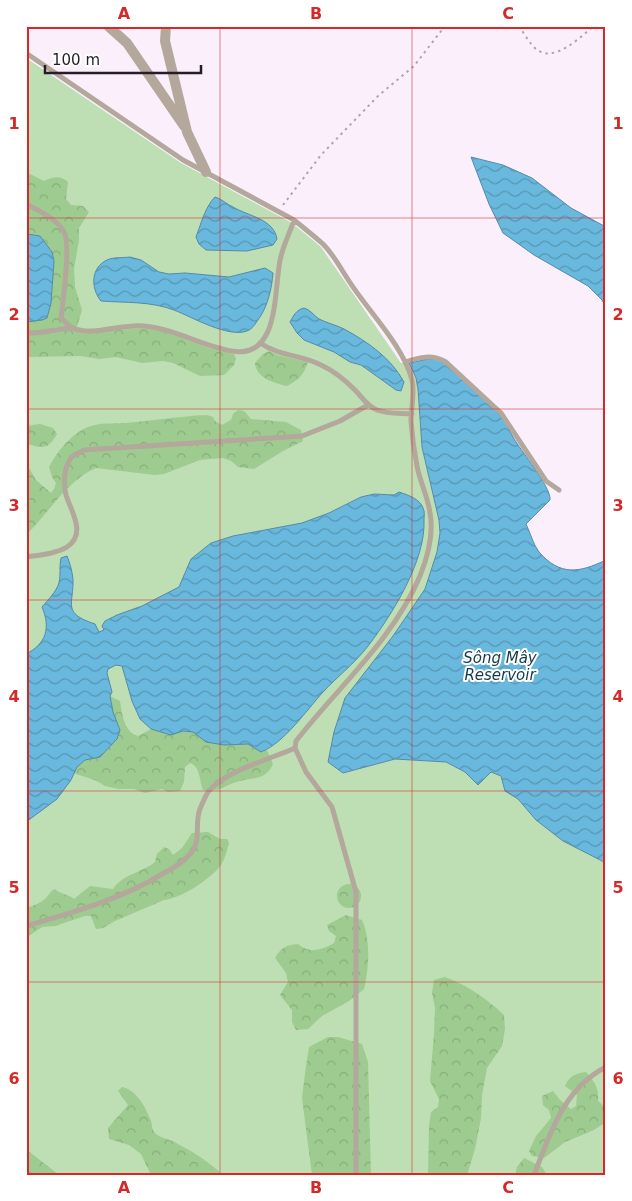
<svg xmlns="http://www.w3.org/2000/svg" width="632" height="1201" font-family="'DejaVu Sans',sans-serif">
<defs>
<pattern id="forest-crowns" width="20" height="18" patternUnits="userSpaceOnUse" patternTransform="scale(1.25)"><rect width="20" height="18" fill="#9ecb8f"/><path d="M2 6a3 3 0 1 1 6 0M12 15a3 3 0 1 1 6 0" fill="none" stroke="#88ae7b"/></pattern>
<pattern id="water-waves" width="16" height="10" patternUnits="userSpaceOnUse" patternTransform="scale(1.25)"><rect width="16" height="10" fill="#69b9de"/><path d="M0 5q4-4 8 0t8 0" fill="none" stroke="#5696b4"/></pattern>
</defs>
<rect width="100%" height="100%" fill="#faeffb"/>
<!-- green -->
<path fill="#bedeb4" d="M26,58L181,163L292,223L321,247L401,363H409L416,378L418,389L422,447L439,520L440,533L437,552L425,589L393,636L343,773L395,759L446,762L465,772L478,784L491,772L501,776L505,791L518,799L536,820L563,841L606,863V1175H26Z"/>
<!-- forest -->
<path fill="url(#forest-crowns)" d="M26,172L44,181C53,177 60,175 68,182L66,199L71,205L83,206L89,212L79,228V240L74,269L75,287L82,310L77,327H55V332L72,330L84,333L142,328L162,331L212,349L234,354L236,359L234,365L224,375L200,376L173,363L163,361L142,363L116,357L99,359L81,356L26,357V322L42,320L47,318L51,303L54,261L52,252L40,236L26,234Z
M269,351L277,355L308,362C304,375 298,380 287,386C274,383 256,378 255,363L263,354Z
M238,410L244,411L251,419L286,422L301,430L303,441L283,451L254,469L238,467L231,461L223,458L210,459L200,460L164,474L155,475L96,468C66,481 49,513 26,535V468H29L36,480L51,493L54,489L56,483L52,477L49,467C57,452 71,434 88,427C100,422 114,424 126,423C153,421 179,416 207,415L213,417L215,421L222,425L231,420L233,414Z
M40,424L53,428L57,434C48,450 42,449 26,443V426Z
M110,696L120,701C122,714 124,732 138,736L151,729L171,735L183,731L193,732L206,742L224,745L248,744L261,752L267,750L273,764C266,780 255,777 240,781C223,785 224,792 203,790C199,780 201,767 190,763L185,767L184,782L180,791L168,792L162,789L145,793L134,789H119L105,786L97,781L73,773L77,767L85,760L100,757L117,739L120,729L113,712Z
M208,832L220,839H227L229,843C227,850 225,859 221,865C209,880 182,898 164,900L115,921L103,928L96,929L91,916H85L55,926L42,927L26,938V908C33,906 41,903 46,898C50,894 50,891 55,889C60,894 68,894 74,899L90,886L113,889C123,874 141,873 155,862L157,854L164,847L169,849L173,855L182,848L192,833Z
M337 896a12 12 0 1 1 24 0a12 12 0 1 1-24 0Z
M346,915L362,920C371,941 369,967 364,989L349,1001L322,1016L308,1029L296,1030L292,1022V1010L280,995L288,982L286,973L275,958C281,948 285,945 298,944C309,954 322,950 334,943L336,936L329,931L327,925Z
M445,977C467,985 487,999 504,1015L505,1029L502,1046L487,1068L482,1095L481,1118L475,1149L467,1175H428L429,1126L431,1112L438,1107L439,1099L430,1081L434,1034L435,1008L432,993L434,980Z
M328,1037H338L362,1044L368,1062L371,1175H312L302,1098L306,1066L309,1047Z
M586,1072C595,1082 599,1088 598,1101L606,1108V1122L594,1130L565,1142L544,1158L532,1156L529,1151L536,1136L551,1118L549,1110L543,1105L542,1096L553,1091L560,1100L571,1109L576,1106L577,1095L565,1086C569,1076 576,1073 586,1072Z
M122,1087C137,1090 146,1108 151,1121C152,1125 152,1129 154,1132C160,1139 171,1139 178,1144C194,1152 210,1163 223,1175H151L141,1154L129,1145L109,1139L108,1128L128,1105L118,1091Z
M26,1149L59,1175H26Z
M524,1158L542,1167L547,1175H515L517,1167Z"/>
<!-- water -->
<path fill="url(#water-waves)" stroke="#558aa7" d="M471,157L503,165L532,178L571,208L606,227V307L602,300L588,286L534,255L503,233L489,204Z
M215,197C222,199 226,204 233,207C248,216 274,219 277,239L273,245L247,251L206,250L199,244L196,237C201,224 205,207 215,197Z
M27,234L40,236L52,252L54,261L51,303L47,318L42,320L26,322Z
M130,257L141,260L159,272L169,274L185,273L229,277L265,268L273,273C272,287 268,305 260,317C257,321 253,329 247,331C228,338 192,317 174,310C150,301 126,303 101,301C91,289 90,268 107,260C113,257 123,258 130,257Z
M304,308C311,310 313,315 319,319C327,323 336,325 344,329C368,342 391,358 404,382L401,391L396,390L361,365L350,362L334,352L304,340L297,333L290,322C294,315 296,310 304,308Z
M428,359H437L445,363C465,382 486,399 504,420C508,425 510,432 513,437C520,450 552,488 550,500L526,524C530,532 533,544 539,552C560,576 579,573 606,560V863L563,841L536,820L518,799L505,791L501,776L491,772L478,785L465,772L446,762L395,759L343,773L328,762L334,732L345,698L393,636L425,589L437,552L440,533L439,520L422,447L418,389L416,378L409,363Z
M399,492C408,495 420,499 423,508C425,511 424,517 424,520C426,560 392,615 368,646C355,663 337,677 323,692C306,711 284,743 261,752L248,744L224,745L206,742L193,732L183,731L171,735L151,729L140,719L132,701L122,666L116,665L108,669L107,673L112,692L110,696L113,712L120,730L117,739L100,757L85,760L77,767L71,780L57,799L26,822V654C46,644 51,628 42,607C48,600 56,592 59,583C61,575 59,566 61,558L67,556C70,563 72,571 73,579C74,604 61,613 95,624L99,632L104,630L102,626L105,621L117,615L142,606L179,587L191,559L211,543L233,536L302,523L329,513L361,497L374,494L394,495Z"/>
<g fill="none" stroke-linecap="round" stroke-linejoin="round">
<!-- path -->
<path stroke="#b0a5b1" stroke-width="2" stroke-dasharray="2.5 4" stroke-linecap="butt" d="M519,26C524,33 529,43 536,49C554,64 580,37 594,26
M283,205L321,155L378,96L414,66L445,26"/>
<!-- service -->
<path stroke="#b3a89b" stroke-width="5" d="M26,53L183,160L294,220C304,228 314,236 323,244C334,255 341,269 349,281C368,311 403,345 412,380C415,392 411,408 411,421C412,436 414,451 417,466C420,482 428,497 430,513C434,534 428,556 420,576C393,640 338,687 296,741L295,748L306,772L332,807L356,892V1175
M26,204C39,211 57,219 64,232C71,243 63,302 61,318C65,321 68,326 73,328C92,337 123,323 144,326C175,329 202,346 232,351C282,360 273,285 281,256C284,244 290,232 294,220
M26,333C41,334 56,329 72,328
M260,343C281,357 300,354 321,365C332,370 346,381 355,390C362,397 367,406 377,410C388,414 400,413 412,414
M405,362C420,357 432,354 446,362L501,413L546,481L559,490
M26,557C39,555 56,554 67,547C87,534 71,511 66,495C63,484 64,467 71,458C74,454 81,452 84,450L302,436L340,421L368,405
M26,926C74,912 122,899 164,873C174,868 184,861 191,853C202,840 194,824 200,809C202,804 205,797 208,792C224,771 271,759 295,748
M26,1172L31,1175
M534,1175C550,1134 564,1088 606,1067"/>
<!-- minor -->
<path stroke="#b3a89b" stroke-width="10" d="M108,26L127,43L184,126
M166,26L165,41L187,132L206,172"/>
</g>
<!-- grid -->
<path fill="none" stroke="#d62828" stroke-width="1" stroke-opacity="0.55" d="M220,26V1175M412,26V1175M26,218H606M26,409H606M26,600H606M26,791H606M26,982H606"/>
<g text-anchor="middle" stroke-width="4" stroke-linejoin="round" paint-order="stroke">
<!-- water labels -->
<g font-size="15" font-style="italic" fill="#153a4a" stroke="#fff">
<text x="500" y="663">Sông Mây<tspan x="500" dy="17">Reservoir</tspan></text>
</g>
</g>
<!-- border -->
<rect width="632" height="1201" fill="none" stroke="#ffffff" stroke-width="55"/>
<!-- scale -->
<path d="M45 65v8h156v-8" fill="none" stroke="#271d28" stroke-width="2.5"/>
<text x="52" y="65" font-size="15" fill="#271d28" stroke="#ffffff" stroke-width="4" paint-order="stroke">100 m</text>
<rect x="28" y="28" width="576" height="1146" fill="none" stroke="#d62828" stroke-width="2"/>
<g font-size="16" text-anchor="middle" font-weight="bold" fill="#d62828">
<text x="124" y="19">A</text>
<text x="316" y="19">B</text>
<text x="508" y="19">C</text>
<text x="14" y="129">1</text>
<text x="618" y="129">1</text>
<text x="14" y="320">2</text>
<text x="618" y="320">2</text>
<text x="14" y="511">3</text>
<text x="618" y="511">3</text>
<text x="14" y="702">4</text>
<text x="618" y="702">4</text>
<text x="14" y="893">5</text>
<text x="618" y="893">5</text>
<text x="14" y="1084">6</text>
<text x="618" y="1084">6</text>
<text x="124" y="1193">A</text>
<text x="316" y="1193">B</text>
<text x="508" y="1193">C</text>
</g>
</svg>
